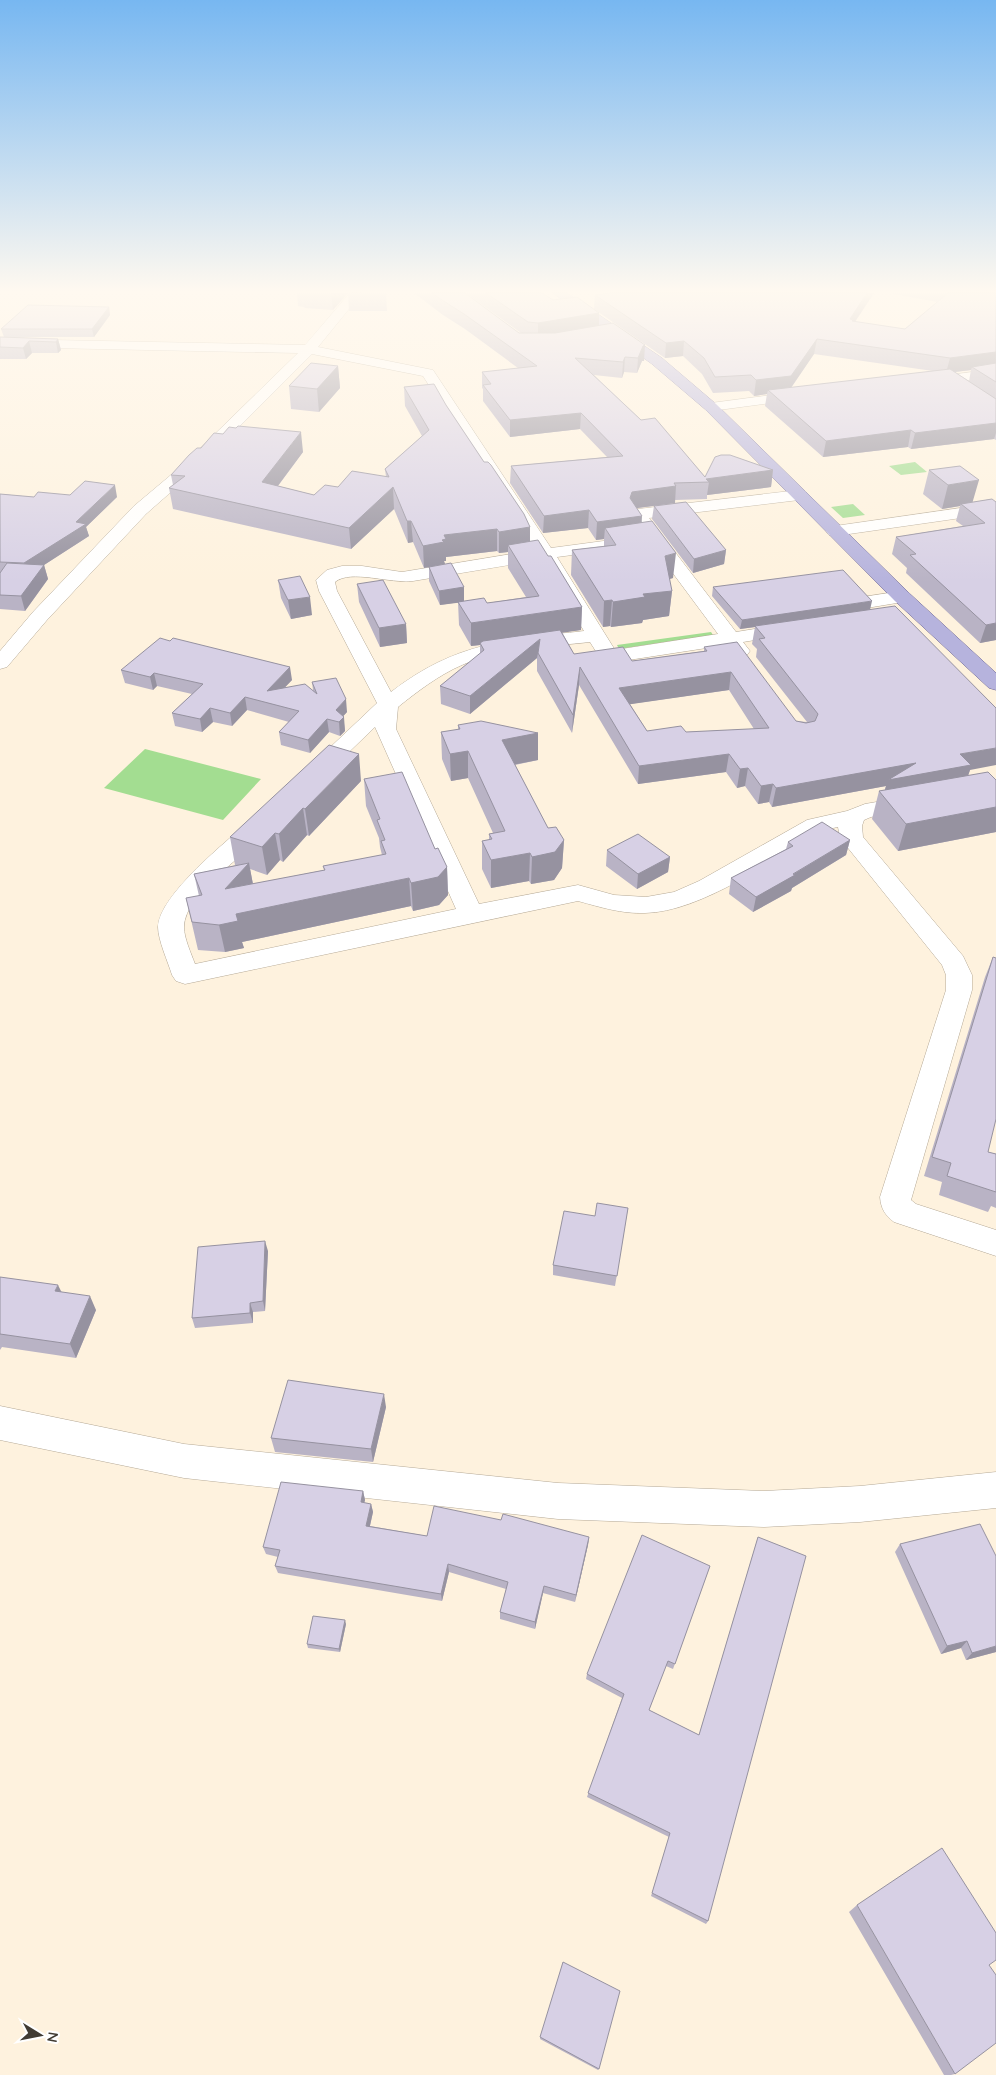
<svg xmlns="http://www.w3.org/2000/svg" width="996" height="2075" font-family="Quicksand,sans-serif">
<rect width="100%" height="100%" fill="#fef2de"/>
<!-- green -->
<path fill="#a3dd91" d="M915,462L927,472L901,475L889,466Z
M853,504L865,515L843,518L831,507Z
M711,632L713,635L619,649L617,645Z
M145,749L261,779L223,820L104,788Z"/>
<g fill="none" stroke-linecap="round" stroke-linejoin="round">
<defs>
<path id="minor" d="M350,293H362L318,347L433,370L551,548L641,536L646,537L630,514L632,510L638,509L799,490L805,491L807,495L805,499L799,500L649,518L736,632L791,623L798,625L801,629L798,633L743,642L750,651L747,655C735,658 732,654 726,645L609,663L602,661L590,642C548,647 502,647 462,665C439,675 418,691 398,707L396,729L479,904L578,885L614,895L646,897L674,892L699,881L807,820L847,811L865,804L911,796L919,798L922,803L919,808L871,817L864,820L862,826L863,837L963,956L972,975V990L911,1200L916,1204L996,1230V1256L894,1222C885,1215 881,1209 880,1197L946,990V975L942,965L844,843L840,838L838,827L823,830C774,859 701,912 645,913C622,914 600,907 578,901L185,984L176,981L172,975C168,962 158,940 158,927C159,895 228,840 251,820L259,818L267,820L271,825C253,852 184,892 184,927C184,938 191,953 195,964L456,909L375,727L322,778L314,780L306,778L303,773L377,703L319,591L316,580L327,570L342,566H362L402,572L535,550L423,376L312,354L196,470L146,514L47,620L7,667L0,669V651L33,612L134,506L184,464L298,353L0,347V339L305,345ZM649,541L718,634L615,650L557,557L641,546L647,545ZM541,560L584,631C506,640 456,642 391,692L337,591L335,582C351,569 390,584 413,581Z
M996,369V377L926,386L921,385L919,382L921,379L926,378Z
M803,391L808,392L810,395L808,398L711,411L706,410L704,407L706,404L711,403Z
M996,503V513L835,536L829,535L826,531L829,527L835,526Z
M902,591L909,593L911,597L909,601L836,613L829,611L827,607L829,603L836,601Z
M0,1406L184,1444L558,1483L764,1491L860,1486L996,1472V1508L860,1522L764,1527L558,1519L184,1478L0,1440Z"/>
<path id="major" d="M553,293H567L662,358L716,404L909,593L996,673V690L989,688L895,601L706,410L652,364Z"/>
</defs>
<!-- minor casing -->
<use href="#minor" stroke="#b5a996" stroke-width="1"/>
<!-- major casing -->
<use href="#major" stroke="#6e6893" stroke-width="1"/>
<!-- minor -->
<use href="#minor" fill="#fff" fill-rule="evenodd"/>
<!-- major -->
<use href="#major" fill="#b6b3dd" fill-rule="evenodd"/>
</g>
<!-- wall -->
<path fill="#b9b3c5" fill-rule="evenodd" d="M297,293H348L333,310L305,308L304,307L298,306Z
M348,293H386L387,311H349Z
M414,293H465L519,333H521L466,293H542L553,300L599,325L644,361H642L637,373L624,372L622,378L594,375L641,420L705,477L773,470L771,487L707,495V499L675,500V503L656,506L726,550L724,564L693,573L652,519L654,506L637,508L642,523L673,578L669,579L672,591L669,616L643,620L642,623L611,627L610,626L603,627L571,575L572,550L604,546V539L596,540L588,528L543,533L510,483L511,466L607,457L580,429L510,437L483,401V389L482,388V372L518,368L465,329L443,315Z
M610,293H874L855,322L905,329L937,302L889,293H996V440L994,439L911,449L908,447L823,457L765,406L767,394L754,396L749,391L713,393L702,374L683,356L665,358L594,309L595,295ZM814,354L933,371L791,388ZM971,370L969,381L955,372Z
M109,307L110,315L94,337H4L1,329Z
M0,337L58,339L61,350L58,353H32L26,359H0Z
M338,366L340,388L319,412L291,409L289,386Z
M404,387L446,405L484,462L530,527V542L548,556L582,607L581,630L562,632L574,654L632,661L704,651V647L796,721L807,722L756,657L757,649L752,644L755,627L740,629L712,596L713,587L870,609L970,770L968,776L996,780V832L898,851L872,819L879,791L885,790L886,786L772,807L769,802L758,804L745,786L737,788L726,772L638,784L579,685L572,733L537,671V658L470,714L441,704L440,686L480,654V645L471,646L459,625L458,602H460L440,605L429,581V567L464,587V602L487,603L526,597L508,568V552L499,553L497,551L446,557V561H444L445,564L424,568L413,542L408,543L394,509L351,549L173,509L169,488L173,485L171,475L201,448L223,434L303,452L278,486L314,495L338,487L386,477L385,469L422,436L405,406ZM729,690L754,729L686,732L647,731L630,704Z
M929,470L973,502L992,499L996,640L980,643L906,573L907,568L892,554L896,537L963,526L956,521L960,506L942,509L923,494Z
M0,494L34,497L70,495L117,497L86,527L89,536L44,565L48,579L25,611L0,609Z
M278,580L312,615L291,619L281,598Z
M357,584L406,624L407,643L380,647L359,602Z
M121,670L292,680L285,687L313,690L312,682L347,712L343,716L345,731L340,736L329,732L310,753L281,745L279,732L289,722L247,710L232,726L213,722L202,732L175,726L172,713L192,694L157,686L153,690L125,683Z
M458,725L538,733V760L515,765L548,828L564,840L562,868L554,880L531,884L529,881L491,888L482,869V841L489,840V834L493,833L468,778L451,781L442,759L441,732L458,730Z
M364,779L435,849L447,867L448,895L439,905L413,911L411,906L242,942L244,948L225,952L198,950L186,898L199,896L194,874L237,865H235L230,837L361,781L309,836L307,835L283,862L280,860L267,875L250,869L253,884L324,870L323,866L382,855L380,847L379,838L366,806Z
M850,840L846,855L792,888L791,891L753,912L729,894L731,878L786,849L788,842Z
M607,850L670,857L668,872L637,889L606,866Z
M993,957L988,1152L996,1154V1208L991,1206L988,1212L939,1195L942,1182L924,1176L985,977Z
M628,1208L615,1286L553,1275V1265L595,1216Z
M268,1251L265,1311L253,1312V1323L195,1328L192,1318Z
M0,1277L62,1292L96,1310L76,1358L2,1347L0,1350Z
M386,1407L373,1462L275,1452L271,1438Z
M363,1491L365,1500L364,1503L371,1504L373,1512L370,1526L427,1536L589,1537L588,1545L575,1602L543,1593L535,1629L500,1619V1612L506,1589L449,1572L442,1601L278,1573L275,1566L278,1557L266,1554L263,1547Z
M758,1537L708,1921L706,1924L651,1896L669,1837L587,1797L622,1698L586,1679L587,1674L710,1566L673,1669L666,1666L649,1710L699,1735Z
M900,1544L996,1652L966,1660L961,1648L941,1654L895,1552Z
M346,1624L340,1652L308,1648L307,1644Z
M857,1905L955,2074L951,2075H944L849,1912Z
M563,1962L599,2069L598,2070L540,2039Z"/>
<!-- shaded-wall -->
<path fill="#9692a0" d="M331,293H348L333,310Z
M867,293H874L852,326L850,319Z
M109,307L110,315L94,337L92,329Z
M599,313V328L538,338V323Z
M58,339L61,350L58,353L56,342Z
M817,339L814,354L788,392L768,390L767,394L754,396L756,380Z
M29,341L32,353L26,359L23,348Z
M684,341L683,356L665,358L666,343Z
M645,345L644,361H642L637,373L638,358L643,346Z
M996,352V367H972L971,370L946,373L950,358Z
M625,357L624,372L622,378L623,362Z
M338,366L340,388L319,412L317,389Z
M581,413L580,429L510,437V420Z
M996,423V433L994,439L911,449L915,433Z
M911,430L908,447L823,457L826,441Z
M301,432L303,452L265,503L262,482Z
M773,470L771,487L707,495L709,482L706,479Z
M979,480L972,504H961L960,506L942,509L948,485Z
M115,485L117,497L86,527L89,536L44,565L48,579L25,611L21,596L28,575L24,563L76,522Z
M676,486L675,503L630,509V498L632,492Z
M393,487L394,509L351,549L349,528Z
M589,510L588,528L543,533L544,516Z
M642,516L641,534L605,528L604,539L596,540L597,522Z
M407,521H411L413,542L408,543Z
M530,527V549L508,545V552L499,553V532Z
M497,529V551L446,557V561H444L445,564L424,568L423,546L444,535Z
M726,550L724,564L693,573L694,559Z
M676,553L673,578L662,581L665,556Z
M464,587V602L440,605L439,591Z
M672,591L669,616L643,620L642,623L611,627L613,602L643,594Z
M310,597L312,615L291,619L288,600Z
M612,600L610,626L603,627L604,601Z
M872,601L870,610L755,626V627L740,629L742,620Z
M582,607L581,630L481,645L480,643V645L471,646V623Z
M996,623V640L980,643L986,625Z
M406,624L407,643L380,647L379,628Z
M540,639L538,653L537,658L470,714V696Z
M290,667L292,680L269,704L267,691Z
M580,667L579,685L572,733L573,715Z
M731,672L729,690L618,706L619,688Z
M154,673L157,686L153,690L150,677Z
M245,697L247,710L232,726L230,713Z
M346,699L347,712L338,722L336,710Z
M210,708L213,722L202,732L200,719Z
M344,717L345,731L340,736L339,722Z
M327,719L329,732L310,753L308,740Z
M538,733V760L502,767V740Z
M996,748V765L970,770L965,784L883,796L886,786L772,807L776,788L960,754Z
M468,751V778L451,781L450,754Z
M359,754L361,781L309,836L305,809Z
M729,754L726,772L638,784L639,766Z
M748,768L745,786L737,788L740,769Z
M773,784L769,802L758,804L761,786Z
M996,807V832L898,851L906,824Z
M303,808L307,835L283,862L279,834Z
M275,833L280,860L267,875L262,847Z
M564,840L562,868L554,880L531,884L532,857Z
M850,840L846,855L792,888L791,891L753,912L756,897Z
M530,853L529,881L491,888V860Z
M670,857L668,872L637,889L638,874Z
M249,863L254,890L225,889Z
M447,867L448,895L439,905L413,911L411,883Z
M409,878L411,906L242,942L244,948L225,952L219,925L236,914Z
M265,1241L268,1251L265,1311L263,1301Z
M58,1285L65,1299L55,1291Z
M90,1296L96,1310L76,1358L70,1344Z
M250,1303L253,1312V1323L250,1313Z
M384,1394L386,1407L373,1462L371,1449Z
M363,1491L365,1500L362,1511L361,1502Z
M371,1504L373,1512L368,1534L366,1526Z
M589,1537L588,1545L575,1602L576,1595Z
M448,1564L449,1572L442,1601L441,1594Z
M544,1586L543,1593L535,1629V1622Z
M345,1620L346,1624L340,1652L339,1649Z
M967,1641L961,1648L941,1654L947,1646Z
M996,1646V1652L966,1660L972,1653Z"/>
<!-- building -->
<path fill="#d7d0e5" stroke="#9692a0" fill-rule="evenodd" d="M432,293H465L519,333H555L613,323L645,345L643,346L638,358L625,357L623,362L575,358L641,420L655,418L705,477L715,457L721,455H730L773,470L706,479L709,482L674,483L676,486L632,492L630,498L642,516L597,522L589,510L544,516L511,466L623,456L581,413L510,420L483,385L491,384L482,372L537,366L464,314L442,300Z
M486,293H542L553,300L577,297L599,313L538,323L528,322Z
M610,293H867L850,319L853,320L852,321L905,329L948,293H996V352L950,358L817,339L791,376L756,380L751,375L715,377L704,358L684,341L666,343L595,295Z
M28,305L109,307L92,329H1Z
M0,337L58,339L56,342L29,341L23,348L0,347Z
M311,363L338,366L317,389L289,386Z
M996,363V382L972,367Z
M950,369L996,399V423L915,433L911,430L826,441L768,390Z
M434,384L446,405L484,462H488L491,465L524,514L530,527L499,532L497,529L444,535L446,539L442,540L444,542L423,546L411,521H407L393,487L349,528L169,488L185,476L171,475L189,455L197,448H201L214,433L223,434L229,427L236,428L238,426L301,432L262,482L314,495L325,485L338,487L352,471L389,477L385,469L429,430L404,387Z
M960,466L979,480L948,485L929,470Z
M85,481L115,485L76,522L86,524L24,563L0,562V494L34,497L38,492L70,495Z
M992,499L996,502V623L986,625L910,555L916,554L896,537L985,523L961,504Z
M686,502L726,550L694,559L654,506Z
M652,521L676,553L665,556L672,591L643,594L645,597L613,602L612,600L604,601L572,550L616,545L605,528Z
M538,540L548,556H551L582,607L471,623L458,602L484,598L487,603L539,596L508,545Z
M7,563L44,565L21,596L0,595V573Z
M451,563L464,587L439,591L429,567Z
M843,570L872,601L742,620L713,587Z
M300,576L310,597L288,600L278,580Z
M383,580L406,624L379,628L357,584Z
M895,606L996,708V748L960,754L971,765L888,780L916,763L776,788L773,784L761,786L748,768L740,769L729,754L639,766L580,667L573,715L538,653L540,639L470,696L440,686L484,650L480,643L483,641L560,630L574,654L623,647L632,661L707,651L704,647L737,642L796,721L806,723L815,721L818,714L759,639L765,638L755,626ZM731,672L769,728L686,732L681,726L647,731L619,688Z
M160,638L170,641L173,638L290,667L267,691L305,684L317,694L312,682L336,678L346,699L336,710L344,717L339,722L327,719L308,740L279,732L299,711L245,697L230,713L210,708L200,719L172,713L203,684L154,673L150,677L121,670Z
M481,721L538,733L502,740L548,828L556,827L564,840L555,852L532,857L530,853L491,860L482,841L492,839L489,834L505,831L468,751L450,754L441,732L460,729L458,725Z
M329,745L359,754L305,809L303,808L279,834L275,833L262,847L230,837Z
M402,772L435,849L438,848L447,867L438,877L411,883L409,878L236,914L238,921L219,925L192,922L186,898L202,895L194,874L249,863L225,889L325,870L323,866L386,854L381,841L385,840L377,820L380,819L364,779Z
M988,772L996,780V807L906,824L879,791Z
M822,822L850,840L793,874L795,875L756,897L731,878L793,846L788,842Z
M638,834L670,857L638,874L607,850Z
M993,957L996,958V1119L988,1152L996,1154V1192L947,1176L951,1163L932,1157Z
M597,1203L628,1208L617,1276L553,1265L564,1211L595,1216Z
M265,1241L263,1301L250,1303V1313L192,1318L198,1247Z
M0,1277L58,1285L55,1291L90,1296L70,1344L0,1334Z
M288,1380L384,1394L371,1449L271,1438Z
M281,1482L363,1491L361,1502L371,1504L366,1526L427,1536L434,1506L501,1520L503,1514L589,1537L576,1595L544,1586L535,1622L500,1612L508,1582L448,1564L441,1594L275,1566L280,1550L263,1547Z
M980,1524L996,1556V1646L972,1653L967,1641L947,1646L900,1544Z
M642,1535L710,1566L675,1664L668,1661L649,1710L699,1735L758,1537L806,1556L708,1921L652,1893L670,1833L588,1793L624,1694L587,1674Z
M313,1616L345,1620L339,1649L307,1644Z
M942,1848L996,1933V1960L989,1965L996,1975V2043L955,2074L857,1905Z
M563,1962L620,1991L599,2069L540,2037Z"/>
<!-- sky -->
<linearGradient id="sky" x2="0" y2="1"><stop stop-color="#77b7f1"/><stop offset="0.5" stop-color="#fff9f0"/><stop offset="1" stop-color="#fff9f0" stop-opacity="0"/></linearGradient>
<rect width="996" height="583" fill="url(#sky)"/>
<!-- north arrow -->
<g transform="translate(40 2035) rotate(100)" stroke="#ffffff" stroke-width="4" paint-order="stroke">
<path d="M0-4L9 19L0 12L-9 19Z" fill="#403b33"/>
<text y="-8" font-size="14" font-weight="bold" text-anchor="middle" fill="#403b33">N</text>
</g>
</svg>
